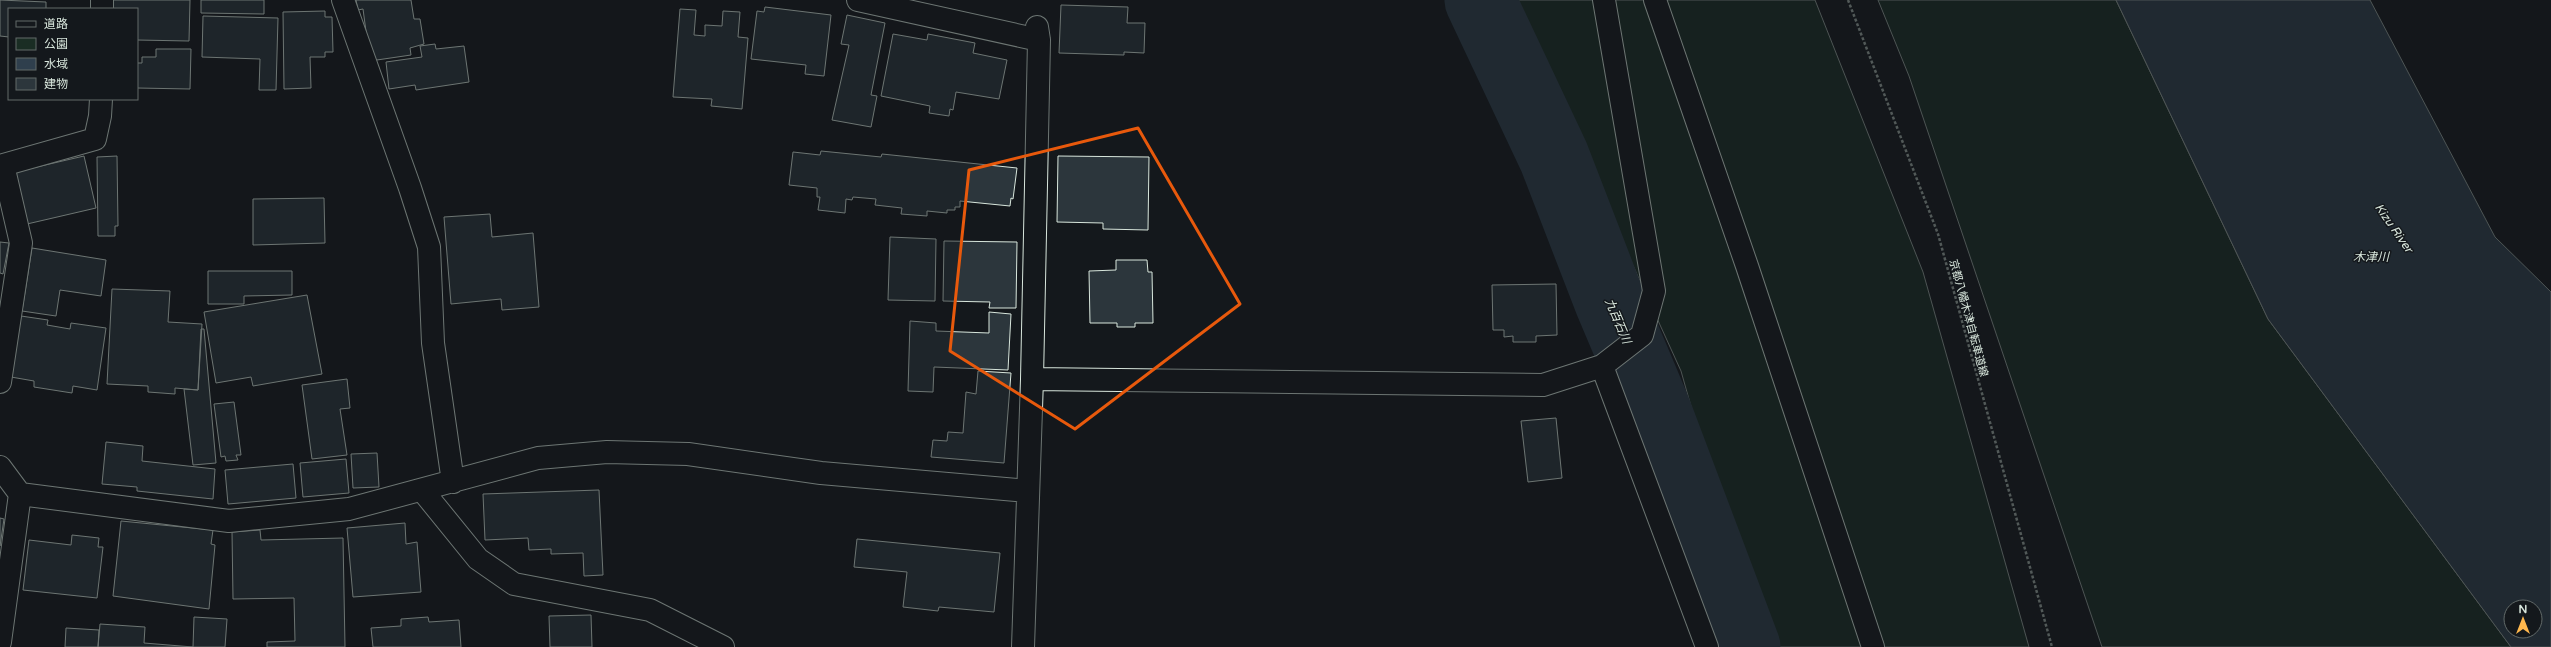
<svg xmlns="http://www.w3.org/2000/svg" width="2551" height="647" font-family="'Varela Round','Noto Sans JP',sans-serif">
<rect width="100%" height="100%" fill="#14181c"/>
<!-- green -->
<path fill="#1a2d24" stroke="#939e99" d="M1512,0H1815L1923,272L2029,647H1759L1681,371Z
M1878,0H2116L2268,319L2511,647H2102L1909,76Z"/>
<!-- water -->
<path fill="#2f3f4d" stroke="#939e99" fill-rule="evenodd" d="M2116,0H2370L2495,237L2551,292V647H2511L2268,319ZM2511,607H2535V631H2511Z"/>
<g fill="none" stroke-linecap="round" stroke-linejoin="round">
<!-- river -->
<path stroke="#2f3f4d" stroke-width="71" d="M1480,0L1554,157L1610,302L1656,411L1745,647"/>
</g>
<!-- building -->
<path fill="#2c363c" stroke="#d8e6dc" d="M0,0L46,2V9H9V37L0,36Z
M113,0H190L189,41L137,40V9H113Z
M201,0H264V14L201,13Z
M356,0H411L414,19H420L424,44L410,48L411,55L370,61L363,9L358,10Z
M1061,5L1128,7L1127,23H1145L1144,53L1124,52V55L1059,53Z
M765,7L831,15L824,76L805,74L806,65L751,59L757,11L764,12Z
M680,9L696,10L694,35L705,36V25L722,26L723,11L740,12L738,37L748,38L742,109L711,106L712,99L673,97Z
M325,11V17H332L333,52H325V57H310L311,88L284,89L283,12Z
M847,15L885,23L871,95L877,96L871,127L832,120L849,45L841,44Z
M203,16L278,18L276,90H259L260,59L202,57Z
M893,34L927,40L928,34L975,43L973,53L1007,60L999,99L956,92L953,110L950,109L949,116L929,113L930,106L881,96Z
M435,44L436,49L464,46L469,82L416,90L415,85L389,89L386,62L422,57L420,46Z
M156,49H191L190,89L137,88V63H142V57H156Z
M821,151L881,157L882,154L1017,168L1013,199L1011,198L1010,206L960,201V207H955V210H947V213L927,211V216L901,214L902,208L875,205L876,199L853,197L852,200L846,199L845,213L818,210L820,197H817V188L789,185L793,152L820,155Z
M84,156L96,208L27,224L15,172Z
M117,156L118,226H115V236H98L97,157Z
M1058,156L1149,157L1148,230L1103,229V223L1057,222Z
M324,198L325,243L253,245V199Z
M490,214L492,237L533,233L539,307L502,310L501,299L451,304L444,217Z
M890,237L936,239L935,301L888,300Z
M944,241L1017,242L1016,308H989L990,302L943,301Z
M0,242L9,243L3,274L0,273Z
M32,248L106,260L101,296L60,290L56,316L22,311Z
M1116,260H1147L1148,272H1152L1153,323H1135V327H1117V323H1090L1089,271L1116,270Z
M208,271H292V295L244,296V304H208Z
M1556,284L1557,335L1536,336V342H1513V336L1504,337V330H1493L1492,285Z
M112,289L170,291L168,322L202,324L198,390L175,388V394L148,392V386L107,384Z
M307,295L322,374L253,386L251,377L216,383L204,312Z
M989,312L1011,314L1008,370L934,367L933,392L908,391L910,321L936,323V331L989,333Z
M21,316L48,320L47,325L70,329L71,323L106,328L97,390L73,386L72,393L34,387V381L11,377Z
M201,329H204L216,463L193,465L184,389L198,390Z
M978,371L1011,373L1004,463L931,457L933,440L947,441L948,432L963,433L966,392L976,394Z
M347,379L350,408L340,409L347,455L312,459L302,385Z
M234,402L241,455H236L238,460L226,461L225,456L221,457L214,404Z
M1556,418L1562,478L1528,482L1521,421Z
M106,442L143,446L142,461L215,469L213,499L137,491V487L102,484Z
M377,453L379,487L353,488L351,454Z
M346,459L349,493L303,497L300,463Z
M293,464L296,498L228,504L225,470Z
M599,490L603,575L584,576L583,553L551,554V549L529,550L528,538L485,540L483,494Z
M0,518L4,519L0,546Z
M121,521L213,530L211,544L215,545L209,609L113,596Z
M405,523L406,544L417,542L421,592L353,597L347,528Z
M260,530L261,540L343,538L345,647H267V642L295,641L294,598L233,599L232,532Z
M72,535L99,538L98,547H103L97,598L23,590L29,540L71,545Z
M857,539L1000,553L994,612L939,607L938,611L903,607L907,572L854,567Z
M591,615L592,647H550L549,616Z
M194,617L227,619L225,647H98L100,624L145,627L144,643L193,647Z
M428,617L429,622L459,620L461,647H373L371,628L401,626V619Z
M66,628L99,630L98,647H65Z"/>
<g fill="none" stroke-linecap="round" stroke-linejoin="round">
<defs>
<path id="street" d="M343,0L410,188L429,247L433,343L453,482
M858,0L1039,40
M1655,0L1747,266L1873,647
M102,9V0
M1602,366L1707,647
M1032,379L1543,385L1602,366L1642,335L1654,291L1604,0
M0,382L21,243L3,165L95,139L100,116L101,99
M0,467L20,494L0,642
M422,490L478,559L514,584L650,610L723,647
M20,494L229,521L349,509L538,458L607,452L688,454L821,473L1028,491
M1023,647L1032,379L1039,40L1037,27"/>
</defs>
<!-- street casing -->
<use href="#street" stroke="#d8e6dc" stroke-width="24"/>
<!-- path -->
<path stroke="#9da8a2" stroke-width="2.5" stroke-dasharray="3 2" stroke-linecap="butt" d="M1848,0L1938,234L2052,647"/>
<!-- street -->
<use href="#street" stroke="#14181c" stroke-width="22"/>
</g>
<!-- marked area -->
<path d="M0 0H2551V647H0ZM1138,128L1240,304L1075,429L950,351L969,170Z" fill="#14181c" fill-opacity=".55" fill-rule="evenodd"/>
<path fill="none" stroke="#e8590c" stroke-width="3" stroke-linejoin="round" d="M1138,128L1240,304L1075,429L950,351L969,170Z"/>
<g text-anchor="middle" stroke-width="3" stroke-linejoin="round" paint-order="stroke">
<!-- street labels -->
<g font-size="11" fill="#d8e6dc" stroke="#14181c">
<text transform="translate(1969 318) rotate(75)" y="4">京都八幡木津自転車道線</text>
</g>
<!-- water labels -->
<g font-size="12" font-style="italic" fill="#d8e6dc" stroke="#14181c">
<text transform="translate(2394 228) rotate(55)" y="4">Kizu River</text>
<text x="2371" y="261">木津川</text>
<text transform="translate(1618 321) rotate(67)" y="4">九百石川</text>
</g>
</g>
<!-- legend -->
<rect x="8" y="8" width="130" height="92" fill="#14181c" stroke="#626a69"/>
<rect x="16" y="21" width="20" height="6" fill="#14181c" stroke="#626a69"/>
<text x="44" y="28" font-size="12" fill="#d8e6dc">道路</text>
<rect x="16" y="38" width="20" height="12" fill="#1a2d24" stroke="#626a69"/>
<text x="44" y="48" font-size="12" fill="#d8e6dc">公園</text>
<rect x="16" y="58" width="20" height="12" fill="#2f3f4d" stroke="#626a69"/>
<text x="44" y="68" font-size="12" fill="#d8e6dc">水域</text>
<rect x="16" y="78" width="20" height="12" fill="#2c363c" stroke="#626a69"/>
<text x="44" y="88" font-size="12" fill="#d8e6dc">建物</text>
<!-- north arrow -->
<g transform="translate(2523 619)"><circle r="19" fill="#14181c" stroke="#626a69"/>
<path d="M0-3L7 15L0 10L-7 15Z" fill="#ffb74d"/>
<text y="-6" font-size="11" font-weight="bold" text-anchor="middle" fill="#d8e6dc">N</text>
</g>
</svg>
